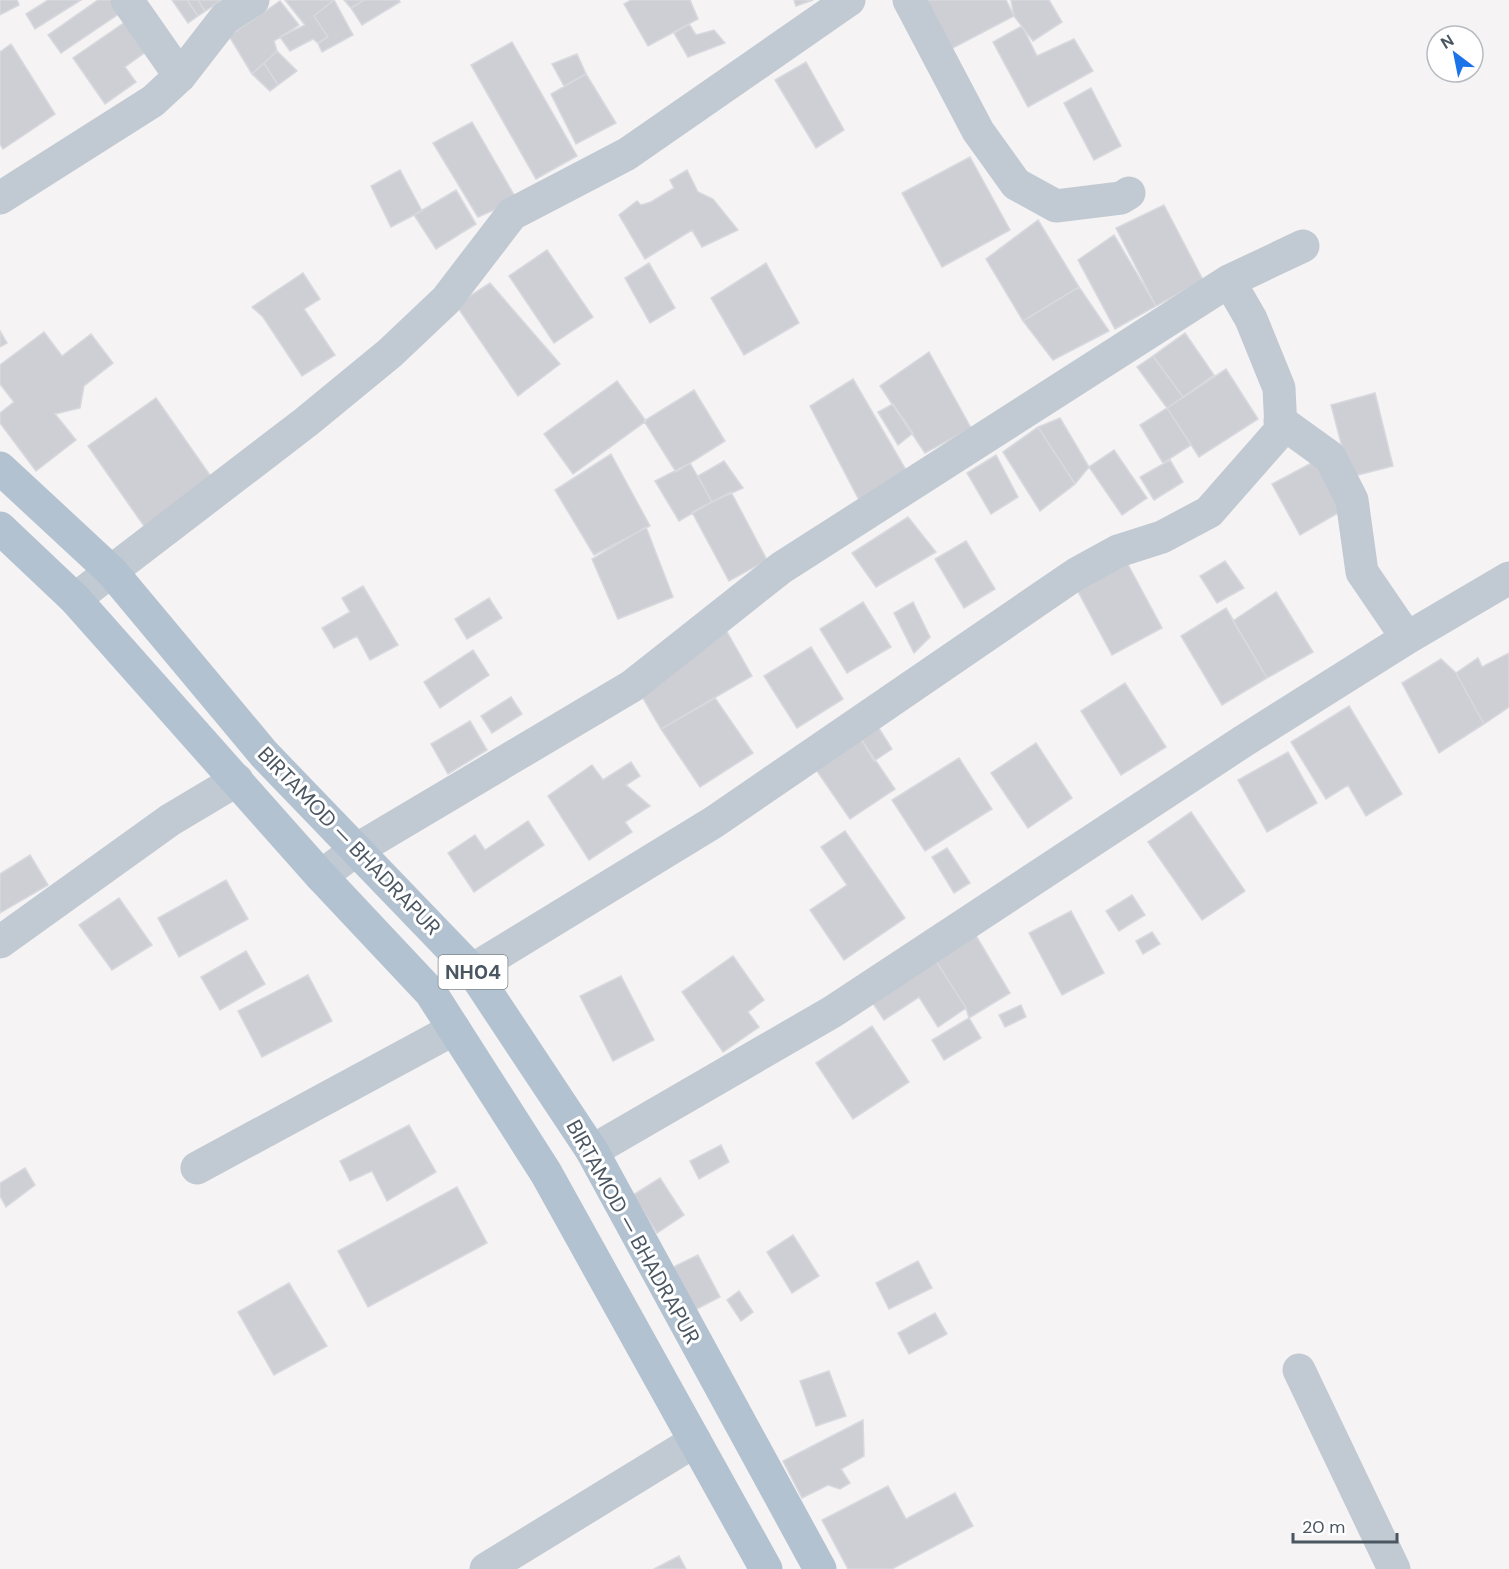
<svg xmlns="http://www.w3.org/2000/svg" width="1509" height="1569" font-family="'DM Sans',sans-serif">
<rect width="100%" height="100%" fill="#f5f3f3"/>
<!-- building -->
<path fill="#cdcfd5" stroke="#d7d9de" stroke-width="1.5" d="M0,0H17L19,5L0,15Z
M48,0H81L35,29L26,14Z
M98,0H111L120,13L61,53L48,35Z
M172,0H198L205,11L188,23Z
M187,0H222L198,16Z
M285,0H334L314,16L328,37L318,43L313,39L290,51L280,37L305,25Z
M334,0L353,35L322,52L318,43L328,37L314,16Z
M344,0H364L351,8Z
M364,0H399L400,2L362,25L351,8Z
M631,0H690L698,19L648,46L624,4Z
M794,0H813L796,6Z
M926,0H1006L1014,16L951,49Z
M1011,0H1049L1062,22L1033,41L1014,16Z
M280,1L299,25L274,41L277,51L252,74L229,36Z
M131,18L151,48L125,67L136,82L105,104L73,58Z
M689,24L696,35L714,30L725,43L688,57L674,33Z
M1022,26L1037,56L1074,39L1093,71L1028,107L993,42Z
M512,42L577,156L536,179L471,65Z
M11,44L55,114L3,149L0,144V52Z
M277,51L297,71L278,85L264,63Z
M577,54L586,74L564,86L552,64Z
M806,62L844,130L816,148L775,80Z
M264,63L278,85L270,91L252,74Z
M586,74L616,123L576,144L551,94Z
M1091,88L1121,146L1094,160L1064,103Z
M472,122L517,200L478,217L433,143Z
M970,157L1010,230L942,267L902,193Z
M400,170L422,211L391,227L371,186Z
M687,170L698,192L713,199L738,230L702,247L692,230L645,259L619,215L637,201L641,205L651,202L674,188L670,180Z
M456,190L476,224L436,249L414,215Z
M1164,205L1203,280L1156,306L1116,228Z
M1038,220L1079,287L1023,321L986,259Z
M1114,235L1156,306L1115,329L1078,260Z
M547,250L593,317L554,343L509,276Z
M649,263L675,308L650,323L625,278Z
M766,263L799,323L744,355L711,298Z
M303,273L320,299L304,309L335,355L302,376L263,317L252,307Z
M490,283L560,364L518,396L456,305Z
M1079,287L1109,331L1053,360L1023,321Z
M0,331L7,343L0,347Z
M44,332L62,356L91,334L113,363L84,386L80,408L55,414L76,440L36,471L0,423V413L14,402L0,384V365Z
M1185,333L1214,375L1183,397L1153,356Z
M929,352L971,428L925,453L880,386Z
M1153,356L1183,397L1167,408L1137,367Z
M1226,369L1258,419L1199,457L1167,408Z
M853,379L906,470L859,500L810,406Z
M617,381L646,421L573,474L544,434Z
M694,390L725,441L676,472L644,421Z
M1375,393L1393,466L1350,477L1331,405Z
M156,398L212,478L144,526L88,446Z
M893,404L913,433L898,445L878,412Z
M1167,408L1191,445L1163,463L1140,425Z
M1060,418L1089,467L1075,484L1038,427Z
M1038,427L1075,484L1040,511L1003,452Z
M1114,450L1147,498L1122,515L1089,467Z
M611,454L650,526L594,555L555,490Z
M996,455L1018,497L991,514L967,473Z
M1170,460L1183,482L1154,500L1140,477Z
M1317,460L1345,509L1300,535L1272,484Z
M724,461L743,488L712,502L698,476Z
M690,463L712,502L679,521L655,481Z
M731,492L767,560L729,581L692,512Z
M908,517L936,552L876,587L852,553Z
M646,527L673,597L618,619L592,559Z
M966,541L995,589L964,608L935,559Z
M1125,559L1162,628L1112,655L1075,586Z
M1225,561L1244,588L1217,603L1200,576Z
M363,586L398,645L370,660L357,636L334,648L322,628L350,612L342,598Z
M1276,592L1313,652L1267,678L1233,621Z
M489,598L502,618L467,639L455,619Z
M863,602L891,647L847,673L820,629Z
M913,602L930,637L914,653L894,613Z
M1226,608L1267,678L1222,705L1181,636Z
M726,630L752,676L661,729L634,683Z
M811,647L843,699L797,728L764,676Z
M473,650L489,675L440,708L424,682Z
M1509,653V707L1484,724L1456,673L1478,658L1482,667Z
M1441,659L1456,673L1484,724L1439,753L1402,683Z
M1125,683L1166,747L1121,775L1081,711Z
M511,697L522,714L492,733L481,716Z
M715,698L753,753L700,787L661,729Z
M1349,706L1402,794L1366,816L1348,785L1326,799L1291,742Z
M470,721L487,750L448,774L431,744Z
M875,722L892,749L874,761L857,733Z
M857,733L895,789L850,819L812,764Z
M1036,743L1072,798L1028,828L991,773Z
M1288,752L1317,803L1267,832L1238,780Z
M959,758L992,809L925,851L892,800Z
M631,762L640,776L626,785L650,806L625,822L632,832L589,860L548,796L592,765L603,780Z
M1191,812L1245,891L1202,920L1148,842Z
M528,821L544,845L474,892L448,853L475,835L485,850Z
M845,831L905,918L844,960L810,910L847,885L821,847Z
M947,848L970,883L954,893L932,857Z
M30,855L48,885L0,913V874Z
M226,880L248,919L179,957L158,918Z
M1132,895L1145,915L1119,931L1106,911Z
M119,898L152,945L112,970L79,925Z
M1071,911L1104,973L1062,995L1029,933Z
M1152,932L1160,944L1143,954L1136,941Z
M975,934L1010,993L969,1018L966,1008L934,958Z
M246,951L265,984L220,1010L201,977Z
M733,956L764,1000L748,1012L759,1027L723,1052L682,992Z
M934,958L966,1008L938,1027L919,997L884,1020L870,999Z
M308,975L332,1021L262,1057L238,1011Z
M621,976L654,1040L613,1061L580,996Z
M1021,1005L1026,1017L1005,1027L999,1015Z
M969,1018L981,1038L944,1060L932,1040Z
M872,1026L909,1082L853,1119L816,1063Z
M409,1125L436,1172L387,1201L372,1171L350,1181L340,1161Z
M721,1145L729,1162L699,1179L690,1161Z
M25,1168L35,1185L6,1207L0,1196V1183Z
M660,1178L684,1215L657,1233L633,1195Z
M457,1187L487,1243L368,1307L338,1251Z
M793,1235L819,1276L792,1293L767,1252Z
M698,1255L720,1297L687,1314L665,1271Z
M918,1261L932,1288L889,1309L876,1283Z
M289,1283L327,1346L274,1375L238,1312Z
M739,1291L753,1312L741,1321L727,1300Z
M935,1313L947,1334L909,1354L898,1333Z
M829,1371L846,1416L816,1426L800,1381Z
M863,1420L864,1456L841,1469L850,1483L840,1489L828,1485L802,1498L783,1461Z
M888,1486L906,1519L955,1493L973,1526L892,1569H848L822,1520Z
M679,1556L686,1569H654Z"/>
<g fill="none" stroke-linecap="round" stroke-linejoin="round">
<!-- minor -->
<path stroke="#c1cad2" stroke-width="33" d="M127,0L180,76
M909,0L978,131L1016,184L1056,206L1121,198L1129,193
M0,198L153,101L180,76L225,18L253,0
M1280,421L1330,457L1352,500L1362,572L1407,638
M75,599L306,422L390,353L446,300L512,214L627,154L849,0
M321,876L356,850L632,686L781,568L1229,281L1303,246
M0,942L170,820L237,780
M472,970L714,822L1076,574L1118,551L1162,537L1209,512L1281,430L1279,388L1251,319L1229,281
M592,1151L832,1012L1242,742L1407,638L1509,578
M197,1168L454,1029
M1299,1370L1394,1569
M486,1569L695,1441"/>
<!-- major -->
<path stroke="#b3c2d1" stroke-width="33" d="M0,468L112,572L264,754L472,970L592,1151L820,1569
M0,528L75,599L321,876L431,993L546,1173L766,1569"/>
</g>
<g text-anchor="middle" stroke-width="6" stroke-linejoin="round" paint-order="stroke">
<!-- shield labels -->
<rect fill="#fff" stroke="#808990" stroke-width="1.5" x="438.5" y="955" width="69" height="34" rx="4.5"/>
<g font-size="20" font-weight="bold" fill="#4a5661">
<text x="473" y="979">NH04</text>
</g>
<!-- street labels -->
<g font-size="21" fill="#4a5661" stroke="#fff">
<text transform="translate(349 841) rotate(46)" y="7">BIRTAMOD — BHADRAPUR</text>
<text transform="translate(633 1232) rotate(61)" y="7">BIRTAMOD — BHADRAPUR</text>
</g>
</g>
<!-- north arrow -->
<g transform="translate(1455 54) rotate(328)"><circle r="28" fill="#ffffff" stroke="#b7bbc0" stroke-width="1.5"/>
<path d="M0-4.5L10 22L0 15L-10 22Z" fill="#1a73e8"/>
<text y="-9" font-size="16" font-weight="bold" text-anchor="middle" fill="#4a5661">N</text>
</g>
<!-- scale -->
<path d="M1293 1533v9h104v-9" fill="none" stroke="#4a5661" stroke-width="3"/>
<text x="1302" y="1533" font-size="18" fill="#4a5661" stroke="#ffffff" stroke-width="4.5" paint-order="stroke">20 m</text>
</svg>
